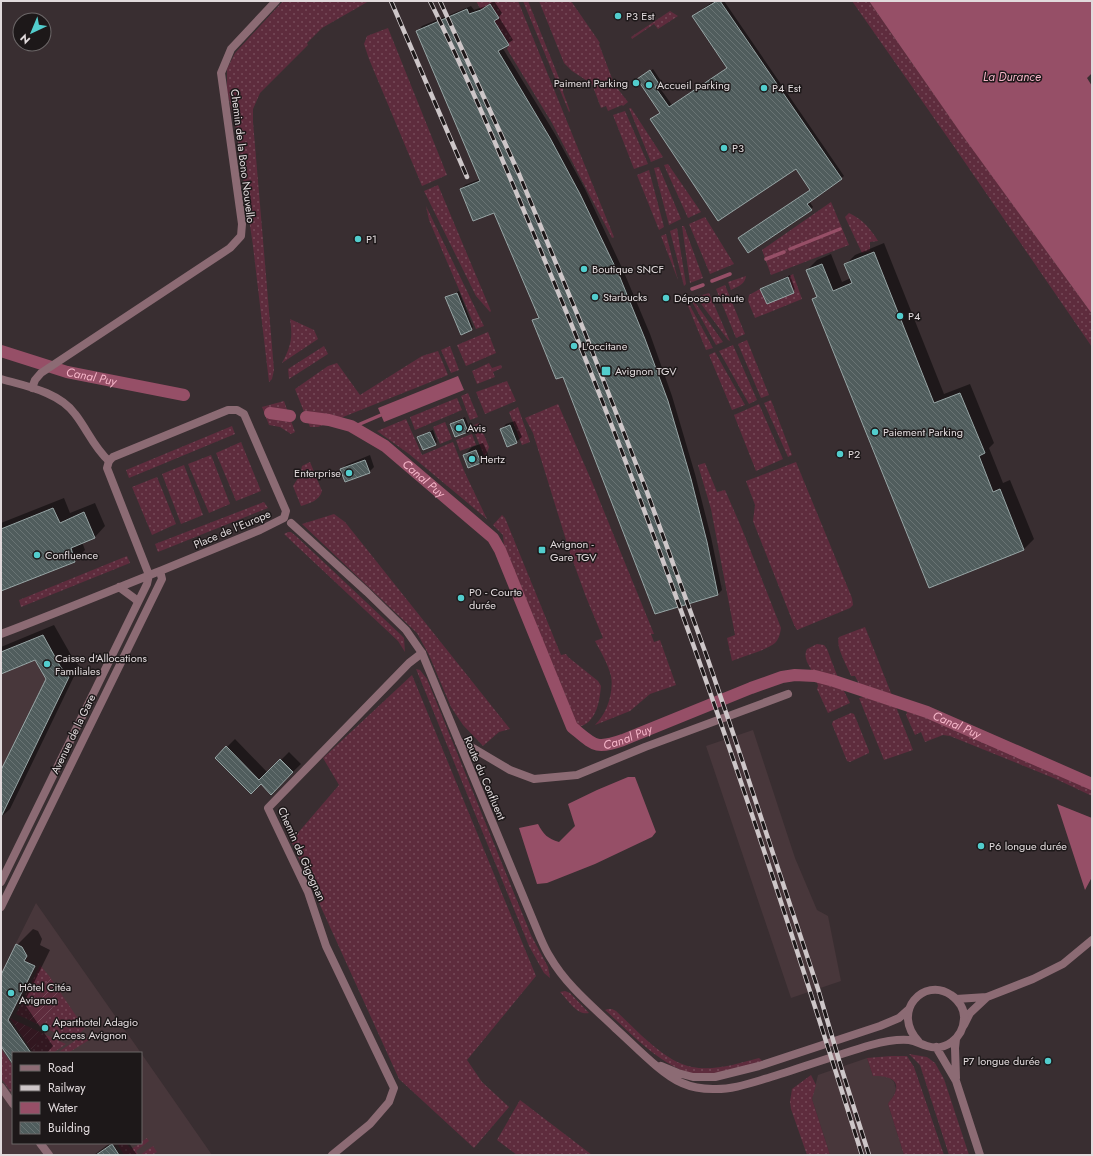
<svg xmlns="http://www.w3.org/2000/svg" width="1093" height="1156" font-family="Jost,sans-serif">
<defs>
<pattern id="grass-dots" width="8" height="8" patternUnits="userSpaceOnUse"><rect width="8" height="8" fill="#5e2c3d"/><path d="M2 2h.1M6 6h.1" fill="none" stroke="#754a58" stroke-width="1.8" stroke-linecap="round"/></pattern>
<pattern id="garden-furrows" width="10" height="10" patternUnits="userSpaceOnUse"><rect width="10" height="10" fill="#5e2c3d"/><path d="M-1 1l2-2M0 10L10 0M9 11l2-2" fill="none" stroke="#754a58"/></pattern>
<pattern id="building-back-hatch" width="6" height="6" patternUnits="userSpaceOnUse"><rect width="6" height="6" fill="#505d5d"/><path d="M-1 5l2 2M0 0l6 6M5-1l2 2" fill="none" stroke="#697474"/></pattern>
</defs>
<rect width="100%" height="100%" fill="#392e31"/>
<!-- built -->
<path fill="#48373b" d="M43,635L60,666L69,677L1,817V652Z
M753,730L795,858L817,910L828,916L841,981L791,998L706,746Z
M36,903L141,1053H13V1143H141V1053L212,1155H1V973Z
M867,1058L873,1076H884L890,1078L894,1082L896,1089L894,1095L888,1104L904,1155H830L812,1099L818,1075Z"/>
<!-- grass -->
<path fill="url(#grass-dots)" d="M283,1H369L322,28L307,43L308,45L260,93L253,109V122L274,370L272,379L269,382L253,246L235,122L227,92V69L235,53Z
M476,1H518L614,237L612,238L552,123L507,49L509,45L494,21L498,18L490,4L481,10Z
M523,1H528L563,88V92L570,111L569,112Z
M539,1H571L600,43L599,44L614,84L628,102L623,106L622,105L608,111L606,106L601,108L592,84L572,71L564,63Z
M852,1H869L954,123L1092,314V347L955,148Z
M670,11L678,16L658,29L654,24L632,39L631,37Z
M388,28L447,175L422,186L369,59L364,44L367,36Z
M629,108H631L663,157L651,162Z
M625,111L648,164L634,169L613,115Z
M668,164L701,212L688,218L664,165Z
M659,167L681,219L669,225L654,168Z
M649,170L664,227L659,230L637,175Z
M438,185L491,311L490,312L476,296L424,191Z
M831,202L849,245L771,275L762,250Z
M426,206L479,316L484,326L476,329L429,220Z
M849,213C862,219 871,229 878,241L870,242V251L862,253L845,217Z
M705,217L734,264L710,274L689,224Z
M682,226H684L703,278L690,283Z
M677,228L686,284L684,286L670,231Z
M666,234L678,280L661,236Z
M793,274L802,299L755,318L748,301L749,295L760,289L767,303L794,293L788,277Z
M746,276C745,284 739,286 731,290L728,282Z
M725,285L745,334L736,338L716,289Z
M709,293L730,341L728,340L696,297Z
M690,298H692L723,342L716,345Z
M686,301L688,302L713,348L706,350Z
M290,319L314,330L318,339L282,363C291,346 293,338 290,319Z
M488,332L496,353L466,366L457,345Z
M747,340L769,395L761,398L738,344Z
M733,345L757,400L749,404L719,351Z
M324,346L328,354L289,379L288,369Z
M450,346L459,370L451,373L441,350Z
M438,351L448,375L318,427H310L295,389L328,366L337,363L360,395L422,356Z
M715,352L745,405L732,410L709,355Z
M489,363L492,368L501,365L502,368L493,372L495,377L477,384L472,371Z
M507,381L516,401L485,414L476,392Z
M468,393L478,417L470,420L461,396Z
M457,398L462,410L415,430L410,417Z
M771,400L792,455L788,457L764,403Z
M284,401L295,432L291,434L280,427L269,425L262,407Z
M558,404L592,482L654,634H651L654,642L660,640L676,685L650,694L630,711L595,725C607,714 614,692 611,676C608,664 601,652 595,641L603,638L586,597L570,553L533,433L525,418Z
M759,404L783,459L756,471L734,415Z
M518,407L530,442L522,445L509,412Z
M406,419L422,455L453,442L465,473L487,519L409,454L377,431Z
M445,422L452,439L440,444L433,427Z
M479,423L489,447L485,458L472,426Z
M232,426L235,434L129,478L126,470Z
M472,434L476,445L460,451L456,440Z
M241,442L261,491L236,501L216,453Z
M211,455L230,504L209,513L188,464Z
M310,462L322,491C319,501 310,503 301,506L293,486L300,475L302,466Z
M796,462L852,598L853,605L850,608L797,630L794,625L753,521L755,505L746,481Z
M705,463L717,492L725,490L742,529L781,628C780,634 779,639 775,643C767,650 743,656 732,661L727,638L735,635L711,509L698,465Z
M184,465L203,515L181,524L162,474Z
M157,477L176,524L152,535L132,487Z
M264,502L268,508L158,552L155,544Z
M334,514L345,522L510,729L499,732L483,746L463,725L451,707L429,655L417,633L302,524Z
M502,515L505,518L561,655L566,654L568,657L598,681L601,686C600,697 598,715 587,723C585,725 581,726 578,727L504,546L503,535L493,525Z
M288,532H291L297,537L400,634L404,638L405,652L398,641L284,534Z
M127,556L130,563L21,607L19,600Z
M865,627L893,698L860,686L855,676H851C847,666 835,646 839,637Z
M817,644L824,645L827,649L838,678L812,671C808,664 803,657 807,649Z
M416,669L420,670L427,679L531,935L548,967L550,978L544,973L529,946Z
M412,675L536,976L467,1060L482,1082L509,1107L474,1148L399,1079L291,841L339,785L323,758Z
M816,679L842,687L850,703L828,713L817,689L818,686Z
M861,690L894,702L913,750L884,760L859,698L864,697Z
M906,709L1092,789V796L1056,779L950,736L943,735L925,742L921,732L915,735L906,715L907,713Z
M851,713L854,714L869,751V753L850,762L847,761L832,724L833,721Z
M40,965L50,977L27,1019L16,1014Z
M565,991L570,993L589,1013C577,1016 567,999 560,992Z
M60,992L85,1029L70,1040L43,1027Z
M608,1009H612L616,1011C637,1030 663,1061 692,1067C714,1071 737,1064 759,1058L764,1062C744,1067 724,1074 704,1075C668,1075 631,1033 605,1010Z
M42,1033L66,1044L53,1053H34L32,1051Z
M82,1036L89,1040L68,1053H57Z
M1,1049L13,1066V1091L11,1092L1,1078Z
M909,1054L927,1057L935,1063L944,1079L969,1155H949L920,1065Z
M891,1056H907L914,1067L944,1155H904L888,1104C890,1100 893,1098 895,1093C901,1077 884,1076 873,1076L867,1058Z
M811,1075L816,1085L812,1099L830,1155H807L791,1109L790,1102L792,1089Z
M520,1100L592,1155H517L497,1140Z
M147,1138L149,1141L136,1151L138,1155H124L117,1143H126L131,1149L141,1143V1142Z
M153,1146L157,1152L152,1155H140Z"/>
<!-- garden -->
<path fill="url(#garden-furrows)" d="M50,977L60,992L43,1027L27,1019Z
M10,1018L42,1033L32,1051Z"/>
<!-- water -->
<path fill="#964f67" d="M869,1H1092V73L1087,78L1092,86V314L960,132Z
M458,376L464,390L384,422L378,408Z
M628,777H635L656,832L652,837L595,864L547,883L537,884L519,828L538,824C543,834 548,839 559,842L575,826L568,804L597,790Z
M1057,804L1092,818V877L1085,890Z"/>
<!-- shadow -->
<path fill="#0007" d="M494,1L502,13L499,17L513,40L502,47L555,134L585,189L623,270L650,334L672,396L695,474L711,537L722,590L718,594L563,376L533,321L539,316L495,212L461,189L465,185L480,179L418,31L422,26L471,6L474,10L486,6Z
M710,1H724L844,176L809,201L813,207L811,209L741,236L811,189L796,167L661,112L641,77L653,69L661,81L657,84L672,105L728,67L696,14L711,3Z
M884,243L944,394L970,384L994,443L989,448L1003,483L1010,480L1034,539L1024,549L930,587L813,299L817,296L807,270L817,260L831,254L842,282L851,278L845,265L855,255Z
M790,275L795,290L793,292L761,289L764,287Z
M459,291L473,327L471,330L447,297Z
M465,417L470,429L467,431L451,424L453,422Z
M515,421L522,437L516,442L507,445L501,430L506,424Z
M433,430L437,442L435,444L419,437L421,435Z
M483,443L488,454L480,462L464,455L472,447Z
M370,455L374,467L369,472L341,470L346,465Z
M64,498L70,513L95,503L105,526L95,537L82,542L85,550L75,561L1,590V523Z
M54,625L71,655L79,666L10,809L1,817V769L2,770L47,678L35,659L1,673V647Z
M235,739L268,773L289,752L301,764L271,793L261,783L216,758Z
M33,929L38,931L42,939L40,945L50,950L24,1003L53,1046L47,1053H13V1062L1,1044V978L17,945Z
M110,1143H129L137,1155H94Z"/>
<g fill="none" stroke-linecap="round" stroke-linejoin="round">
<!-- stream -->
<path stroke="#964f67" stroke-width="3.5" d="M790,249L840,229
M766,259L784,252
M712,281L730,274
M692,289L703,285
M353,427L381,415"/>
<!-- canal -->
<g stroke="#964f67" stroke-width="12">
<path id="s1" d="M1,351L67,372L184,395"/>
<path d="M270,413L290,416"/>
<path id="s2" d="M306,417L329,420L351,426L385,446L493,538L500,550L572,727C594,745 595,750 623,740L751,688L782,677L795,675L815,676L834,681L927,712L1092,784"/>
</g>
</g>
<!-- building -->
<path fill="url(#building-back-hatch)" stroke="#98a6a6" d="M717,1H720L842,179L807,204L812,210L748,253L738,238L810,190L796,169L718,221L650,119L660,113L637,79L650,70L659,84L655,87L669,107L727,68L692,16Z
M490,4L499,18L494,21L509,45L498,51L550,138L580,194L619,275L645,339L668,401L691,479L707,542L718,595L655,614L563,377L556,379L532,320L539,318L494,213L473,221L460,189L480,181L416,31L467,9L469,14L481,10Z
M874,252L934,403L960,393L985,453L979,456L993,492L1000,489L1024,550L929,588L812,299L817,297L806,270L822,264L833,291L852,283L844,264Z
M788,277L794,293L767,304L760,289Z
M457,293L472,330L461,335L445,297Z
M463,419L468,432L455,437L450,424Z
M510,425L517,443L507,447L500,429Z
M430,432L436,445L423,450L417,437Z
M476,450L481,463L468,468L463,455Z
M365,460L370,473L345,482L340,469Z
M53,508L60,523L84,512L95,538L71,548L75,562L1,591V529Z
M43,635L60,666L69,677L1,817V770L46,679L35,660L1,674V652Z
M226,746L259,780L280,759L293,772L271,795L261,784L251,794L215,758Z
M16,944L22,947L27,956L24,961L35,966L8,1020L31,1053H13V1064L1,1046V975Z
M112,1144L119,1155H96Z"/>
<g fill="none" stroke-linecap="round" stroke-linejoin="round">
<!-- minor -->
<path stroke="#8c6b74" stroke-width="8" d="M1,379C26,386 59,392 75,414C87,429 94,448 109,461
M32,388L35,380L41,373L230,248L241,236L242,224L221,73L231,49L276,1
M459,742L466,744L510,770L534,779L577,775L645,747L788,694
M956,999L987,997L1033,979L1063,964L1092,940
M964,1025L970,1013L987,997
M1,1087L13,1104
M40,1143L49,1155
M332,1155L370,1124L389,1102L394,1088L326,946L308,892L268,808L409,663L422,653"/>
<!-- tertiary -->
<path stroke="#8c6b74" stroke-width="8" d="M291,523L367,592L406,630L422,653L540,937C543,944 546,951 550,957C566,985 593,1007 616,1029C633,1044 662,1075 682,1083C691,1087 702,1089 713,1089C731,1090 751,1083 768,1078C803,1067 837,1055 871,1045C882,1042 897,1039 909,1040C916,1041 920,1044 927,1046C945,1052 963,1038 964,1019C965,1010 959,1000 951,995C924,976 890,1012 919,1042
M119,587L134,598L138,602
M1,634C54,614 107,592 160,571L260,530L284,518L286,511L244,414L237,410H228L113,457L109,461L107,468L149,575
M1,882L147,584L149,575
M1,907L162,579L160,571
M936,1047L956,1081L980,1155
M661,1066L678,1073L693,1077H715L759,1066L880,1026L899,1018L908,1010
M956,1078L955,1048L956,1039"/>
<defs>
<path id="rail" d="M391,1L467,177
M430,1C471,84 507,170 543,256C667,549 767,852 862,1155
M440,1L519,174L585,333L647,492L707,657L734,736L818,989L841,1067L869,1155"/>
</defs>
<!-- rail casing -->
<use href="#rail" stroke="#cdc6c8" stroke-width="4.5"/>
<!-- rail -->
<use href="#rail" stroke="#1d1819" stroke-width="3" stroke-dasharray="9" stroke-linecap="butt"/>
</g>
<!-- markers -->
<g fill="#52cdcd" stroke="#1d1819" stroke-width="1.5">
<circle cx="618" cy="16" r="4"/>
<circle cx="636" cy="83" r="4"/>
<circle cx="649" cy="85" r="4"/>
<circle cx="764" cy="88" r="4"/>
<circle cx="724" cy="148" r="4"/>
<circle cx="358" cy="239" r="4"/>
<circle cx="584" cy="269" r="4"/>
<circle cx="595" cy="297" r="4"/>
<circle cx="666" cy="298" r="4"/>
<circle cx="900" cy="316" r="4"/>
<circle cx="574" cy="346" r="4"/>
<rect x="601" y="366" width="10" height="10" rx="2"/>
<circle cx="459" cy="428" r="4"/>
<circle cx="875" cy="432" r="4"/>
<circle cx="840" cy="454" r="4"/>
<circle cx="472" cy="459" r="4"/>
<circle cx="349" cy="473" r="4"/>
<rect x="538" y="546" width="8" height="8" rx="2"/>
<circle cx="37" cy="555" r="4"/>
<circle cx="461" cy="598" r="4"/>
<circle cx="47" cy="664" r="4"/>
<circle cx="981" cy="846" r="4"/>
<circle cx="11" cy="993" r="4"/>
<circle cx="45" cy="1028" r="4"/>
<circle cx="1048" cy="1061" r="4"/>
</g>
<g text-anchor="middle" stroke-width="3" stroke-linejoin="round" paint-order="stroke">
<!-- poi labels -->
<g font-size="11" fill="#e1dadc" stroke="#1d1819" text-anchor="start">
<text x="626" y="20">P3 Est</text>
<text x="628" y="87" text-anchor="end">Paiment Parking</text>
<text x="657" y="89">Accueil parking</text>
<text x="772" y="92">P4 Est</text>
<text x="732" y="152">P3</text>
<text x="366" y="243">P1</text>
<text x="592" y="273">Boutique SNCF</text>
<text x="603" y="301">Starbucks</text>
<text x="674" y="302">Dépose minute</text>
<text x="908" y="320">P4</text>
<text x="582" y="350">L'occitane</text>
<text x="615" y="375">Avignon TGV</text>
<text x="467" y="432">Avis</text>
<text x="883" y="436">Paiement Parking</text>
<text x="848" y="458">P2</text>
<text x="480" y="463">Hertz</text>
<text x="341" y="477" text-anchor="end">Enterprise</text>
<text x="550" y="548">Avignon -<tspan x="550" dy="13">Gare TGV</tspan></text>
<text x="45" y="559">Confluence</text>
<text x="469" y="596">P0 - Courte<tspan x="469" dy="13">durée</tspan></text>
<text x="55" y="662">Caisse d'Allocations<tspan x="55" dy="13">Familiales</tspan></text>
<text x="989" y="850">P6 longue durée</text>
<text x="19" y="991">Hôtel Citéa<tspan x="19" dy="13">Avignon</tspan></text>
<text x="53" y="1026">Aparthotel Adagio<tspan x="53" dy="13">Access Avignon</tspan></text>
<text x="1040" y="1065" text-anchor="end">P7 longue durée</text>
</g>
<!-- street labels -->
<g font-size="11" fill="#e1dadc" stroke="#1d1819">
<text transform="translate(243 156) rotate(83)" y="4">Chemin de la Bono Nouvello</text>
<text transform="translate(232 529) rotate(-23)" y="4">Place de l'Europe</text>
<text transform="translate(73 734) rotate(-64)" y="4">Avenue de la Gare</text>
<text transform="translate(485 778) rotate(67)" y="4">Route du Confluent</text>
<text transform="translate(302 854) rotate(66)" y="4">Chemin de Gigognan</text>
</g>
<!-- water labels -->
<g font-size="12" font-style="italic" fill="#f6b6c9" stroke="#1d1819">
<text x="1012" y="81">La Durance</text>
<text dy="4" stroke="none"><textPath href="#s1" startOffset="94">Canal Puy</textPath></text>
<text dy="4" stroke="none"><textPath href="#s2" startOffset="136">Canal Puy</textPath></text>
<text dy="4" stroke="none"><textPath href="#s2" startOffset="844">Canal Puy</textPath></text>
<text dy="4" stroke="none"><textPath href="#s2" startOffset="495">Canal Puy</textPath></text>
</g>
</g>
<!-- border -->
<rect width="1093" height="1156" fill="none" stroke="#e1dadc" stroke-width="4"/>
<!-- legend -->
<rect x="12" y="1052" width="130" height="92" fill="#1d1819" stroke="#6b6667"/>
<rect x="20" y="1065" width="20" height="6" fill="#8c6b74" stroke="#6b6667"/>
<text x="48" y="1072" font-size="12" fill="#e1dadc">Road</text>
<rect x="20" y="1085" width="20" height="6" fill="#cdc6c8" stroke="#6b6667"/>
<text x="48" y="1092" font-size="12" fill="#e1dadc">Railway</text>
<rect x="20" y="1102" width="20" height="12" fill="#964f67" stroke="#6b6667"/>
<text x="48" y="1112" font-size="12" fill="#e1dadc">Water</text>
<rect x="20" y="1122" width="20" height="12" fill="url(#building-back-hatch)" stroke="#6b6667"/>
<text x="48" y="1132" font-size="12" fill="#e1dadc">Building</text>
<!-- north arrow -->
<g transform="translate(32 32) rotate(224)"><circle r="19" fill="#1d1819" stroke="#6b6667"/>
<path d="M0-3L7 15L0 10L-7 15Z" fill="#52cdcd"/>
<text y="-6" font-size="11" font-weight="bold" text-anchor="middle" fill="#e1dadc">N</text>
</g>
</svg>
